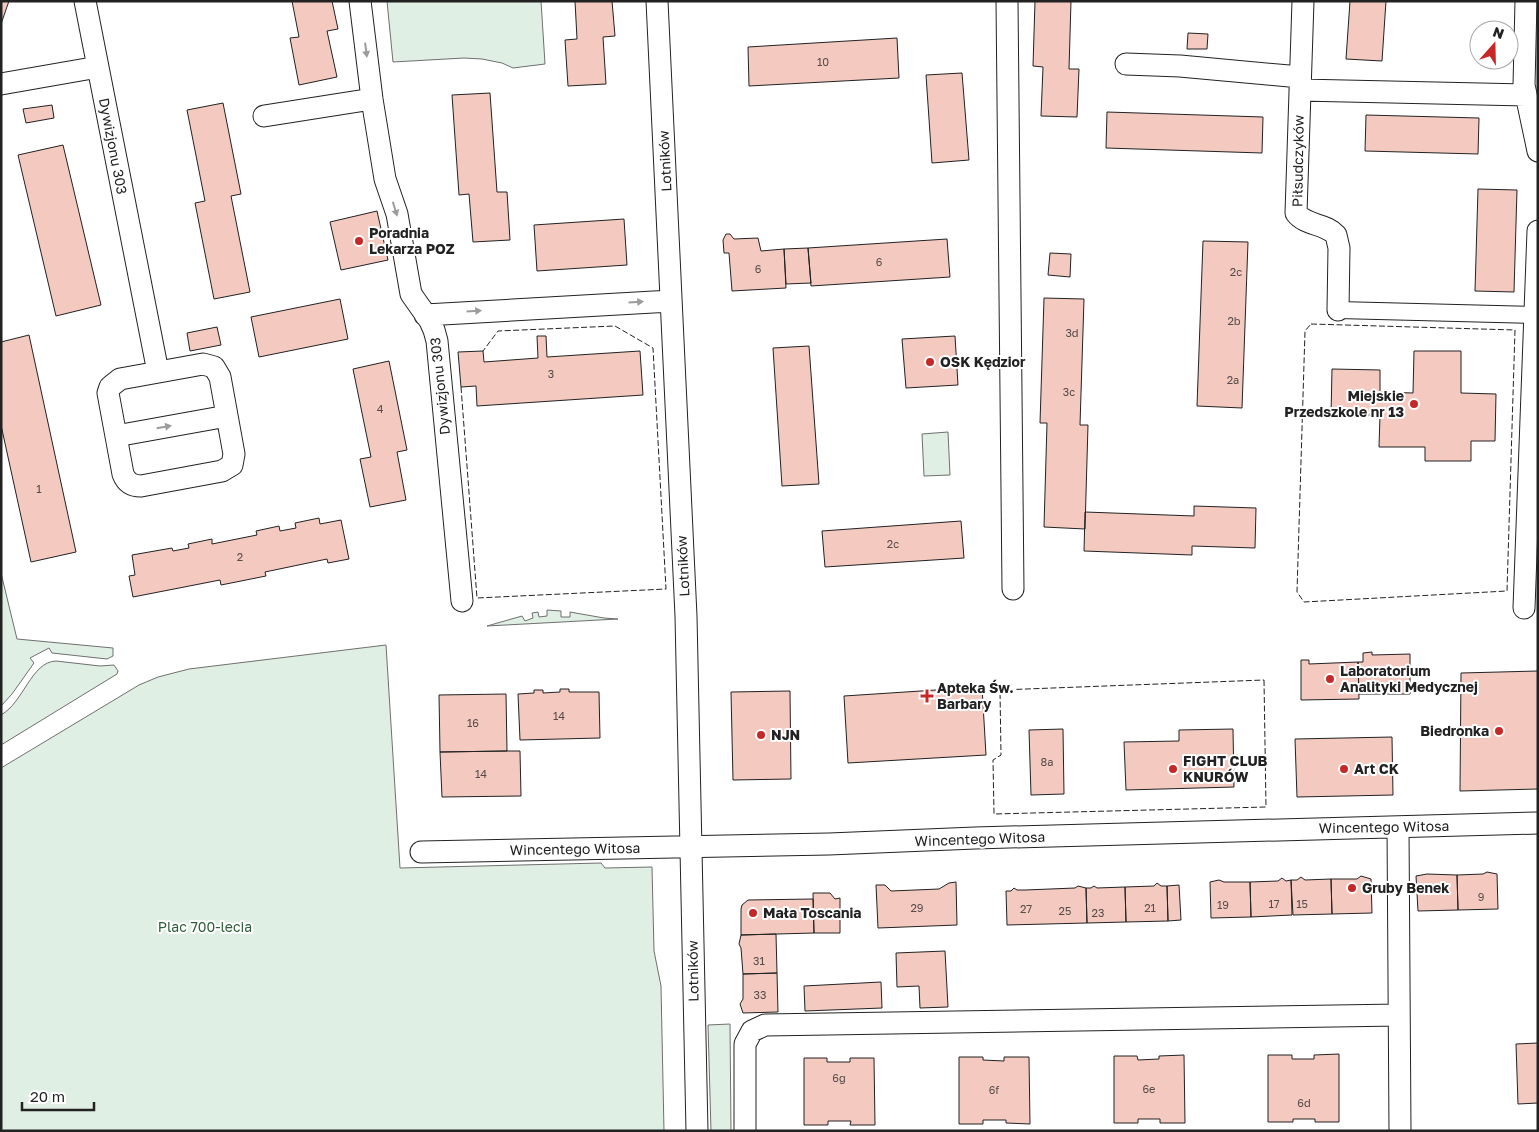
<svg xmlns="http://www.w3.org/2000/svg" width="1539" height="1132" font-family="'Golos Text',sans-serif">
<rect width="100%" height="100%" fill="#fff"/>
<!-- green -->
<path fill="#e0efe3" stroke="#6f6f6f" d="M387,1H541L545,64L513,68L502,63L482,59L464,58L393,62Z
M948,432L950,475L924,476L922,434Z
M1,573L17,639L113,648V656L107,659L52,653L49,648L30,658L34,663L12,694L1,706Z
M547,610L561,611V617H570V612L604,618L618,619L487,626L522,616L525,621L533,618L532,613L538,612L539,617L547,616Z
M386,645L400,868L601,863L605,868L652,867L654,951L661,986L664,1131H1V768L139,685L158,677L189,669Z
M56,661L100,666L114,665L118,671L117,674L1,745V715C24,702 31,662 56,661Z
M730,1024L731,1131H711L708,1025Z"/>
<!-- building -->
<path fill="#f3c9c0" stroke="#222" d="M1,1H9L1,24Z
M292,1H332L338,29L327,31L337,77L299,85L290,38L299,37Z
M575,1H612L615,36L603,37L606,84L568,86L565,40L577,39Z
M1035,1H1071L1069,69H1079L1077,117L1041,116L1043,67L1033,66Z
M1350,1H1386L1382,61L1346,59Z
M1188,33L1208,34L1207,49H1187Z
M897,38L899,78L749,86L748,47Z
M962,73L969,160L932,163L926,75Z
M490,93L497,192H507L510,240L473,242L469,194L459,195L452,95Z
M223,103L241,194L231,196L250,292L214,299L195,203L205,201L187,110Z
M52,105L54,118L26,123L23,109Z
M1107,112L1263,117L1262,153L1106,148Z
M1366,115L1479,118L1478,154L1365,151Z
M63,145L101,305L56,316L18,155Z
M1478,189L1517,190L1514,292L1475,291Z
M377,211L388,260L341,270L330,222Z
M624,219L627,265L537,271L534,225Z
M726,234H730L734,239L758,238L761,251L784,249L786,288L732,291L729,253H724L723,240Z
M947,239L950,277L811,286L808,248Z
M1203,241L1248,242L1242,408L1197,406Z
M808,248L811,283L786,284L784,249Z
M1050,253L1071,254L1070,277L1048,275Z
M1044,298L1084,299L1080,425H1088L1085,529L1044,527L1047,423H1040Z
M340,299L348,339L259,357L251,317Z
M217,327L221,345L190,351L187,333Z
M29,335L76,552L31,562L1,425V342Z
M537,336H546L547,357L640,351L643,395L477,406L476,386L461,387L458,352L483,351L484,362L538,358Z
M955,336L958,385L906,388L902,339Z
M809,346L819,484L782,486L773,348Z
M1414,351H1461V393L1496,394L1495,441H1471V461H1425V447H1379L1380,415H1331L1332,369L1380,370V392L1413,393Z
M389,361L407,450L397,452L406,500L370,507L360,459L371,457L353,369Z
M1194,506L1256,508L1255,548L1192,546V555L1084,551L1085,512L1194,516Z
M319,518L320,524L341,520L349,559L328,563L327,559L265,572L266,576L221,585L220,580L133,597L129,576L135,575L132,555L172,548L173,551L189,548L188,544L212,539V544L257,535L256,531L279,526L280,531L296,528L295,523Z
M961,521L964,558L825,567L822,531Z
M1372,652V655L1410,654V694H1359L1358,662H1363V653Z
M1301,660H1309V664L1358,662L1359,699L1301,700Z
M1538,671V789L1460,791L1461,673Z
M982,687L986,755L848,763L844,696Z
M560,689H569V692H599L600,738L520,740L518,694L534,693V690H543V693L560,692Z
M790,691L791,779L733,780L731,692Z
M506,694L507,751L440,752L439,695Z
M1063,729L1064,794L1031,795L1029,730Z
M1233,729L1234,787L1126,790L1124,742L1179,741V730Z
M1392,737L1393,795L1297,797L1295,739Z
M507,751H520L521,796L442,797L440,752Z
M1487,872L1497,874L1498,909L1458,910L1457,875L1483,874Z
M1427,874L1457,875L1458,910L1418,911L1416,876Z
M1361,876L1371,879L1372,913L1332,914L1331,879H1357Z
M1301,877L1305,880L1331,879L1332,914L1293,915L1291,880H1297Z
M1282,878L1286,881L1291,880L1292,915L1251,917L1250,882L1278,881Z
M1219,880L1224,882H1250L1251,917L1211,918L1210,882Z
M956,882L957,925L878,928L876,885H885L891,891L939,889L949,883Z
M1157,883L1161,886H1167L1168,921L1126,922L1125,887L1154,886Z
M1179,885L1181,920L1168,921L1167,886Z
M1078,886L1086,888L1087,923L1007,925L1006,891H1011L1014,888L1017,890H1025L1075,888Z
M1094,886L1097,888L1125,887L1126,922L1087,923L1086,888H1091Z
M813,893H830L835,899L840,898V933H814Z
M813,899L814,933L741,935V909L742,905L748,900Z
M776,934L777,973L743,974L741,948L739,944L741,935Z
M945,951L948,1007L920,1008L919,986L897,987L896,953Z
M777,973L778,1012L743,1013L740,1004L743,999V974Z
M881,982L882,1008L805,1011L804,986Z
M1538,1043V1103L1518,1104L1516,1044Z
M1339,1054V1122H1315V1119H1293V1122H1268V1055H1292V1059H1314V1055Z
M1184,1055L1185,1123H1160V1119H1138V1123H1114V1056H1137L1138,1060L1159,1059V1056Z
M959,1057H983V1060L1004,1061V1057H1029L1030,1124L1006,1123V1120H983V1124H959Z
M804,1058H827V1062H850V1058H874L875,1125H850L851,1121H828V1125H804Z"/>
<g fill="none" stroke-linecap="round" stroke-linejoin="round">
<defs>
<path id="pedestrian" d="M1338,310L1534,315"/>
<path id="minor" d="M85,1L158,372
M360,1L372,99L385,179L397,214L411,294L430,321L434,330L437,341L462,601
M657,1L686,616L697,1131
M1007,1L1013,589
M1303,1L1296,213C1306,226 1325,223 1336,235L1339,248L1338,310
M1526,1L1524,85L1538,151
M1126,64L1180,66L1300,77
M1,84L98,67
M1300,90L1526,95
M264,116L372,99
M425,315L671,301
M203,364L214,367L220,377L234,454L232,465L222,471L141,486C132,486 126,482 123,474L108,393L110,387L120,379Z
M116,436L227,416
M1524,608L1538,231
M1398,827L1400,1131
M421,852L829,844L975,838L1538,823
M745,1131V1044L752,1031L765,1025L1399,1015"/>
</defs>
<!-- pedestrian casing -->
<use href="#pedestrian" stroke="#222" stroke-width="18"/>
<!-- minor casing -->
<use href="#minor" stroke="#222" stroke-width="23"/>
<!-- pedestrian -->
<use href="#pedestrian" stroke="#fff" stroke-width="16"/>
<!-- minor -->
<use href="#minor" stroke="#fff" stroke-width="21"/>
<!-- fence -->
<path stroke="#222" stroke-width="1" stroke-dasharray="6 2.5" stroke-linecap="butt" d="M1311,324L1515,330L1507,591L1304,602L1297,592L1305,331Z
M461,387L477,598L666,589L653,348L615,326L498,331L483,351
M1264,680L1266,807L994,814L993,760L1001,755L1000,690Z"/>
</g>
<!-- one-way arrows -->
<defs><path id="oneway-solid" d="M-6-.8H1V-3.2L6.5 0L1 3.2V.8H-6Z" transform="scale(1.25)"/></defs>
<g fill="#9c9c9c">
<use href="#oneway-solid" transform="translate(366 50) rotate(83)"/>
<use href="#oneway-solid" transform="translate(395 209) rotate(73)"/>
<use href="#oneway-solid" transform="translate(636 302) rotate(-3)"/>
<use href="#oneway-solid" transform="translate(474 311) rotate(-4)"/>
<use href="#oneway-solid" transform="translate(164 427) rotate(-10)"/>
</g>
<!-- markers -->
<g fill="#c62828" stroke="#fff" stroke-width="2">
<circle cx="359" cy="241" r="5"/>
<circle cx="930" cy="362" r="5"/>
<circle cx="1414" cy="404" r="5"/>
<circle cx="1330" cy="679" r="5"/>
<path d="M924.5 688.5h5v5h5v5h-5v5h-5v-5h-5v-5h5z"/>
<circle cx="1499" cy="731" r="5"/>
<circle cx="761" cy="735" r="5"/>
<circle cx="1173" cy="769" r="5"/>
<circle cx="1344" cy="769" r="5"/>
<circle cx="1352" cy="888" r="5"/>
<circle cx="753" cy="913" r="5"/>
</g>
<g text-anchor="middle" stroke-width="4" stroke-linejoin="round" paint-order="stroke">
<!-- number labels -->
<g font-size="11" fill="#564c4a">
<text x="823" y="66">10</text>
<text x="879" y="266">6</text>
<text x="758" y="273">6</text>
<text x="1236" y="276">2c</text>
<text x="1234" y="325">2b</text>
<text x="1072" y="337">3d</text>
<text x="551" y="378">3</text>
<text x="1233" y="384">2a</text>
<text x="1069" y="396">3c</text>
<text x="380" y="413">4</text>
<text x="39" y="493">1</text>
<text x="893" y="548">2c</text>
<text x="240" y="561">2</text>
<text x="559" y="720">14</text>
<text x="473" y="727">16</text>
<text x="1047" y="766">8a</text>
<text x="481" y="778">14</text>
<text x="1481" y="901">9</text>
<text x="1274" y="908">17</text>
<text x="1302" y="908">15</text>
<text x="1223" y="909">19</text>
<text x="917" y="912">29</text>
<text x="1150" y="912">21</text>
<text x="1026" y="913">27</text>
<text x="1065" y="915">25</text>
<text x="1098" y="917">23</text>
<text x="759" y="965">31</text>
<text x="760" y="999">33</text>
<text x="839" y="1082">6g</text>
<text x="1149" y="1093">6e</text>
<text x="994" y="1094">6f</text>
<text x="1304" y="1107">6d</text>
</g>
<!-- street labels -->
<g font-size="14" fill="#222" stroke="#fff">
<text transform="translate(113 146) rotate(79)" y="5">Dywizjonu 303</text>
<text transform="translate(665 161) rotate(-93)" y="5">Lotników</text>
<text transform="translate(1298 161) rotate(-89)" y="5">Piłsudczyków</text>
<text transform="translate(440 386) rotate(-96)" y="5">Dywizjonu 303</text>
<text transform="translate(683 566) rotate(-93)" y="5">Lotników</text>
<text transform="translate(1384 827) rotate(-1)" y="5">Wincentego Witosa</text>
<text transform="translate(980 839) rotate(-2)" y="5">Wincentego Witosa</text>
<text transform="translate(575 849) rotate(-1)" y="5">Wincentego Witosa</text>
<text transform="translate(693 971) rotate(-91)" y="5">Lotników</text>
</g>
<!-- poi labels -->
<g font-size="14" font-weight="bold" fill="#222" stroke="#fff" text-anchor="start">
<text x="369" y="238">Poradnia<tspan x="369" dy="16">Lekarza POZ</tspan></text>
<text x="940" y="367">OSK Kędzior</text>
<text x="1404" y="401" text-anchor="end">Miejskie<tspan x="1404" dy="16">Przedszkole nr 13</tspan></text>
<text x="1340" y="676">Laboratorium<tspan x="1340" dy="16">Analityki Medycznej</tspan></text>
<text x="937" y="693">Apteka Św.<tspan x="937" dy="16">Barbary</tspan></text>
<text x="1489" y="736" text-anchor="end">Biedronka</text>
<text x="771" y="740">NJN</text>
<text x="1183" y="766">FIGHT CLUB<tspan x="1183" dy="16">KNURÓW</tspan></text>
<text x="1354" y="774">Art CK</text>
<text x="1362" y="893">Gruby Benek</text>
<text x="763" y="918">Mała Toscania</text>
</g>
<!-- park labels -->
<g font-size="14" fill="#2f5e38" stroke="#fff">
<text x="205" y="932">Plac 700-lecia</text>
</g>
</g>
<!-- border -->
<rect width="1539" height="1132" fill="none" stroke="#222222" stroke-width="5"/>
<!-- north arrow -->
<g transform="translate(1494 45) rotate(20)"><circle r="24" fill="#ffffff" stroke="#a7a7a7"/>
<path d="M0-4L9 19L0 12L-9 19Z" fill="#c62828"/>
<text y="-8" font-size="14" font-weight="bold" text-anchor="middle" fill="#222222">N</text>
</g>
<!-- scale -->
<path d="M22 1102v8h72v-8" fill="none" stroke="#222222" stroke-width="2.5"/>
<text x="30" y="1102" font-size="15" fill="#222222" stroke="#ffffff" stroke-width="4" paint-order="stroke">20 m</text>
</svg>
